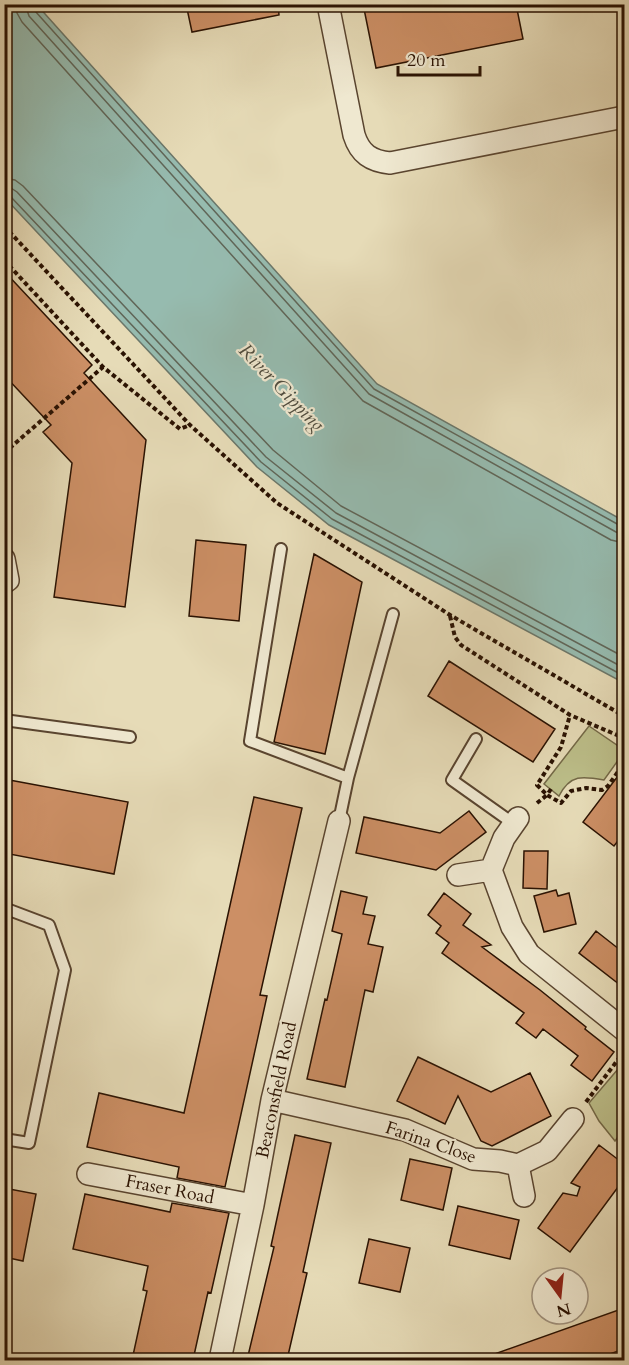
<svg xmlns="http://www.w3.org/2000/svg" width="629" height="1365" font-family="Cardo,serif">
<rect width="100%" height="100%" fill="#e6dbb7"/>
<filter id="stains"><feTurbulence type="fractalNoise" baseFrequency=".00333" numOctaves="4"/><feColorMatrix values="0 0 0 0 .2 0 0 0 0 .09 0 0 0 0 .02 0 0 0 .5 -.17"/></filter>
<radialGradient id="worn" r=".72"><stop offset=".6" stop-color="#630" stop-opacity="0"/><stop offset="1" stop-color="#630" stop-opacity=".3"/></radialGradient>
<!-- green -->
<path fill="#bcbe89" stroke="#736846" stroke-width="1.5" d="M589,726L624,750V752L604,780C583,776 570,774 559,796L544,784Z
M624,1062V1129L615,1141L599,1121L589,1103Z"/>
<!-- water -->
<path fill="#96bbaf" stroke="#6b776a" stroke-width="1.5" d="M5,4L37,5L377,384L624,521V683L329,525L257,467L5,198Z"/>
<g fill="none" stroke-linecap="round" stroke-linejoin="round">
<!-- shore -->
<path stroke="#606658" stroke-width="1.5" d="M16,4L17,13L22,22L363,401L611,540L624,543
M25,4L29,16L369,394L616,532L624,534
M33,4L35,11L374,389L619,525L624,526
M4,178L15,180L23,186L273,450L341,506L624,657
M4,187L11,188L17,192L266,457L336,513L624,668
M4,195L11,197L261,462L332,519L624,676"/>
</g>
<!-- building -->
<path fill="#cc8f65" stroke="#2a1202" stroke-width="1.5" d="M186,4H278L279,15L192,32Z
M363,4H516L523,39L376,68Z
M4,271L92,365L84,373L146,440L125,607L54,597L72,463L43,432L51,425L4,375Z
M196,540L246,545L239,621L189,616Z
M314,554L362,582L325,754L274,742Z
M449,661L555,729L533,762L428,696Z
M624,768V833L614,846L583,822Z
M4,779L128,802L114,874L4,853Z
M254,797L302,808L260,995L267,996L225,1187L177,1178L179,1167L87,1147L99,1093L184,1113Z
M469,811L486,832L436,870L356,853L364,817L440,833Z
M524,851H548L547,889L523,888Z
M556,890L558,896L569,893L576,924L544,932L534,896Z
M341,891L367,897L363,914L375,916L368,944L383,947L373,992L365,990L345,1087L307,1079L325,999L327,1000L342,934L332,931Z
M444,893L471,914L463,925L491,945L482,947L540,990L586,1027L585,1029L614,1052L592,1081L571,1065L578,1056L543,1029L536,1038L516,1023L524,1013L442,953L449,943L436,933L441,926L428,915Z
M596,931L624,953V988L579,953Z
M418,1057L491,1092L530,1073L551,1116L492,1146L481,1141L458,1096L445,1124L397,1101Z
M295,1135L331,1143L303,1272L307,1273L287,1360H247L274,1247L271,1246Z
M599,1145L624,1164V1179L570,1252L538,1228L563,1193L577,1196L580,1187L571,1183Z
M410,1159L452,1168L443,1210L401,1200Z
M4,1188L36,1194L23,1261L4,1257Z
M85,1194L170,1212L172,1203L229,1213L211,1293L208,1292L193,1360H132L147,1291L143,1290L148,1266L73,1249Z
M458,1206L519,1220L510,1259L449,1245Z
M369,1239L410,1248L400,1292L359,1283Z
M624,1308V1349L593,1360H486V1357Z"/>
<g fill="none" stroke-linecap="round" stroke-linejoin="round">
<defs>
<path id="service" d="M281,549L250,741L348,778
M4,720L130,737
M476,739L452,780L514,824
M339,821L348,778L393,614
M4,908L49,925L65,970L29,1143L4,1139"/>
<path id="minor" d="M328,4L354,135C360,154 371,161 390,163L624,117
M4,559L8,580L4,583
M518,818L504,838L491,870L512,927L529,954L624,1030
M458,875L491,870
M272,1100L405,1130L473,1159L500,1161L518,1165L547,1151L573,1119
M518,1165L524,1196
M88,1174L253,1205
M220,1360L253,1205L272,1100L339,821"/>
</defs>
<!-- service casing -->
<use href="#service" stroke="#59442f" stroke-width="14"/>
<!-- minor casing -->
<use href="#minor" stroke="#59442f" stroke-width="24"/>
<!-- path -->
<path stroke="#2a1202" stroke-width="4" stroke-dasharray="4.5 3" stroke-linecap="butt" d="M4,226L190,425L277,503L450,615L624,716
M4,260L103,367L180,429L190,425
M4,453L103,367
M450,616L455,637L461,645L570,715L624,738
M551,789L547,795L561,803L571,791L586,788L602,790L608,786L624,763
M537,803L547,795L537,785L561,747L570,715
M586,1102L623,1053"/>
<!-- service -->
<use href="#service" stroke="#efe8d0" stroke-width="10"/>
<!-- minor -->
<use href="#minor" stroke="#efe8d0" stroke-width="21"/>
</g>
<g text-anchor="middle" stroke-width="4.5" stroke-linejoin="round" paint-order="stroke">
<!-- street labels -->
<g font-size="18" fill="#2a1202" stroke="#efe8d0">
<text transform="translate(276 1090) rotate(-78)" y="6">Beaconsfield Road</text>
<text transform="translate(431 1142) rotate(19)" y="6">Farina Close</text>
<text transform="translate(170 1189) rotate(11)" y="6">Fraser Road</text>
</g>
<!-- water labels -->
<g font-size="20" font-style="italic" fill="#504d3f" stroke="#efe8d0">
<text transform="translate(282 387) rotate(46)" y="7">River Gipping</text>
</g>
</g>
<!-- margin -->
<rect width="629" height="1365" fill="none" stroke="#e6dbb7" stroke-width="24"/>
<rect x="6" y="6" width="617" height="1353" fill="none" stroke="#2a1202" stroke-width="3"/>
<rect x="12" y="12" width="605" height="1341" fill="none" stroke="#2a1202" stroke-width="1.5"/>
<!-- north arrow -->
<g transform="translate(560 1296) rotate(165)"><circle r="28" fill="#efe8d0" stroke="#a0927e" stroke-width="1.5"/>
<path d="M0-4.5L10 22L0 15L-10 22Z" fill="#8f2418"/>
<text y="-9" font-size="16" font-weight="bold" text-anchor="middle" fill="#2a1202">N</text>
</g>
<!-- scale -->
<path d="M398 66v9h82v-9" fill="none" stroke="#2a1202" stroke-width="3"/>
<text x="407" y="66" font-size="18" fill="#2a1202" stroke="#efe8d0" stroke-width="4.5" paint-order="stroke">20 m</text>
<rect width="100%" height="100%" filter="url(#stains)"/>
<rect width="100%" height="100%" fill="url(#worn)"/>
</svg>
